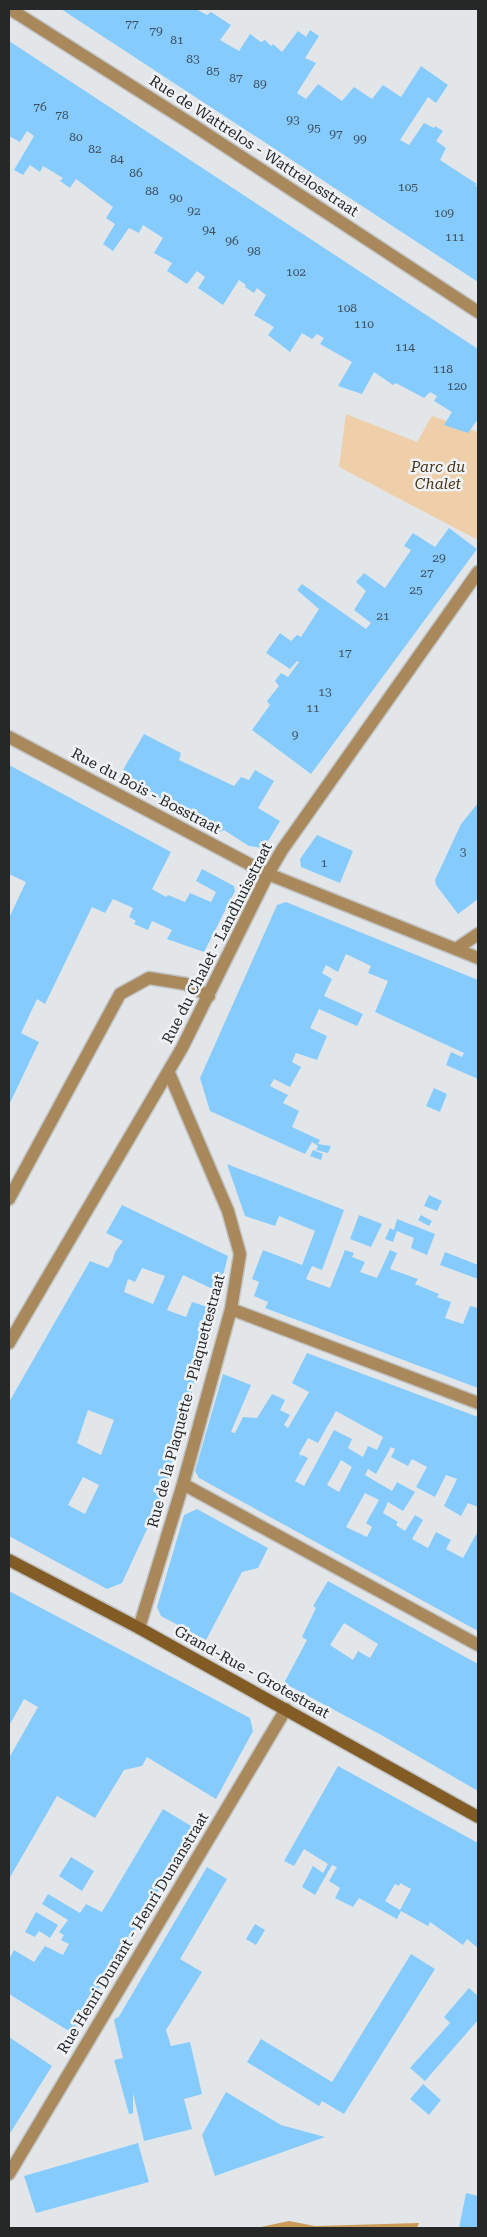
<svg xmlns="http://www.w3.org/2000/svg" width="487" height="2237" font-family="'Roboto Serif',serif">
<rect width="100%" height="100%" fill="#e3e6e8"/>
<!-- green -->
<path fill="#eecfa9" d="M346,414L417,442L432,416L478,432V540L339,467Z"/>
<!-- forest -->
<path fill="#cb9b5a" d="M289,2221L315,2226L419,2223L417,2228H256Z"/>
<!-- building -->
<path fill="#86cbfe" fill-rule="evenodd" d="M61,9H196L207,15L211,12L231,25L220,40L239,51L250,34L261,42L265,40L271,46L273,44L282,52L298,31L306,37L310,30L319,36L305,58L316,63L297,93L306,99L318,84L342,101L354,87L372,99L383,85L401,97L421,66L448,85L436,103L428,97L400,140L409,145L424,123L434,128L435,126L443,131L436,141L446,148L440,160L477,184L475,186L478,187V282Z
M9,41L478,349V419L468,433L444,425L452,412L434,401L437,396L430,392L424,398L396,383L393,385L374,372L362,394L338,386L352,362L320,344L324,338L317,334L312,339L302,333L290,352L268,335L274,327L254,315L266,295L257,288L254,293L245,287L246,285L239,280L223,305L198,288L205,277L197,271L187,284L167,271L172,263L154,253L163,238L143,225L139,233L129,228L113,251L103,244L115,224L106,218L113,207L76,179L70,188L60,181L63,178L43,166L40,172L30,165L23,175L14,170L34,136L27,131L20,142L9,136Z
M449,528L477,549L311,774L252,730L270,705L267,701L279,686L275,681L281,673L288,677L299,662L297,661L290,669L266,653L280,633L291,641L297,635L301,637L319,609L297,590L302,584L366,629L371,623L354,610L366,591L356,582L364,573L385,588L411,550L404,546L413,533L435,547Z
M144,734L181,753L179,760L234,786L241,777L249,780L255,770L274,781L258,808L280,821L264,848L249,846L224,830L220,832L120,775Z
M9,765L171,852L152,889L166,897L168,895L185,902L190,893L211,902L216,892L196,881L202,869L234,886L235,891L204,952L167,939L172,930L152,921L148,930L134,924L136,921L129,917L133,908L113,899L105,913L92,907L45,1004L37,999L21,1033L39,1042L9,1105V918L26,882L9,874Z
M478,803V899L458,914L436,885L435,880L461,824Z
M317,835L353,851L340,883L301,867L300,859Z
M286,902L478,980V1079L446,1065L451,1052L462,1057L464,1053L375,1012L388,981L368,973L371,966L346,954L338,972L326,965L322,973L332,979L324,996L363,1014L357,1026L319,1009L310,1028L327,1036L317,1060L296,1053L292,1062L301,1067L290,1087L274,1079L270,1086L288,1095L283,1103L299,1111L292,1127L320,1140L318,1144L331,1146L328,1153L316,1150L318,1146L312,1142L305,1154L210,1111L200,1078L277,905Z
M434,1088L447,1094L440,1112L426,1106Z
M313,1150L323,1154L321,1160L310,1156Z
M227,1164L344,1210L322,1270L312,1266L306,1279L330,1288L345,1250L354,1253L352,1257L365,1262L360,1272L377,1278L390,1250L397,1253L390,1269L418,1279L415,1284L439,1294L437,1297L451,1302L445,1318L463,1324L470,1306L478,1308V1388L265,1308L268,1302L254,1296L259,1282L252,1279L263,1250L302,1265L315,1231L279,1216L275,1226L245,1216Z
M429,1195L442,1201L437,1211L424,1206Z
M122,1205L228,1256L219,1292L183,1275L167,1310L186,1317L192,1302L214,1309L167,1486L122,1583L107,1589L9,1536V1402L90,1261L108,1268L112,1262L115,1252L123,1241L106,1233ZM142,1268L165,1276L153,1304L124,1292L128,1279L135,1282ZM88,1410L114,1420L101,1455L77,1443ZM83,1477L99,1485L85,1514L68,1505Z
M359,1215L382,1224L371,1247L350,1239Z
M421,1215L432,1221L429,1226L418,1220Z
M397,1219L435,1234L427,1255L411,1248L414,1238L397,1231L393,1242L385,1239L390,1228L394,1230Z
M445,1252L478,1265V1279L440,1265Z
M307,1353L478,1417V1507L468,1503L461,1516L444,1506L457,1479L446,1475L435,1497L416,1487L427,1467L412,1459L408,1466L391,1457L395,1449L391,1447L376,1474L368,1469L365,1475L392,1491L397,1482L415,1492L403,1511L388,1502L383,1513L398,1522L396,1525L405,1531L415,1515L423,1520L412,1539L428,1548L436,1532L451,1540L446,1549L463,1558L478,1531V1631L199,1478L195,1471L223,1374L251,1385L231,1432L235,1433L243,1417L257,1418L272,1394L285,1400L280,1410L290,1415L284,1425L288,1428L309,1392L292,1383ZM336,1411L383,1437L377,1450L368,1446L363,1457L348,1448L352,1439L334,1430L304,1486L295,1481L308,1458L302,1455L299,1458L301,1455L299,1454L308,1438L318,1443ZM341,1460L352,1467L339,1492L327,1485ZM365,1493L379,1500L366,1523L372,1527L367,1537L346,1527Z
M197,1509L268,1548L258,1568L242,1572L206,1640L161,1616L157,1607L184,1515Z
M328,1581L478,1664V1791L383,1736L284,1683L307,1640L302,1637L316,1608L313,1606ZM344,1623L378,1644L370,1658L358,1651L353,1660L330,1645Z
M9,1591L250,1718L253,1731L216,1799L147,1757L142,1766L124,1770L95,1818L57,1796L9,1879V1758L38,1707L24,1699L9,1726Z
M338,1766L478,1843V1948L467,1939L463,1945L430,1922L428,1926L401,1911L397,1919L359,1898L353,1907L335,1898L340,1888L329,1881L337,1867L332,1865L315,1895L302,1887L313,1866L323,1873L328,1864L304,1849L294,1866L284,1861ZM400,1883L411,1889L400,1910L385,1901L395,1884L399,1886Z
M163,1809L196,1829L72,2033L9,1994V1959L14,1950L34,1962L45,1946L63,1955L69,1944L61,1940L64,1935L59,1932L68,1920L42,1904L48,1894L80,1913L86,1904L102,1912Z
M71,1857L94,1871L82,1891L59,1876Z
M207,1867L227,1879L180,1959L202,1972L166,2030L171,2046L190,2042L202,2094L184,2099L192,2129L144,2141L133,2093V2113L129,2114L114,2060L123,2058L114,2020L117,2017L118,2018Z
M36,1912L58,1925L50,1938L39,1931L35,1937L25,1932Z
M255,1924L265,1930L256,1945L246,1939Z
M411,1954L435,1969L344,2114L322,2101L319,2106L247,2062L261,2039L332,2082Z
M469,1988L478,1996V2020L425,2081L410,2068L450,2023L444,2017Z
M9,2037L52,2066L9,2135Z
M423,2084L441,2100L429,2115L410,2099Z
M226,2092L281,2125L325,2137L215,2176L202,2135Z
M138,2143L149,2182L36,2213L24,2176Z
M466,2193L478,2196V2228H459Z"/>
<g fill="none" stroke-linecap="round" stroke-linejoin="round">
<defs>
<path id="service" d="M9,1199L120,994L149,978L186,984L209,996"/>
<path id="minor" d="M10,9L193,125L478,312
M9,737L268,874L478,958
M456,949L478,934
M231,1309L478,1403
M183,1484L478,1645
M139,1628L183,1484L231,1309L240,1254L228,1211L169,1073
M9,2174L286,1709"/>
<path id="tertiary" d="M9,1343L182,1048L268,874L282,850L478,572"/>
<path id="secondary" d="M9,1560L139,1628L478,1817"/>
</defs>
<!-- service casing -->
<use href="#service" stroke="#c1c4c5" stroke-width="15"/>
<!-- minor casing -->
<use href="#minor" stroke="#c1c4c5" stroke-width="15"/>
<!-- tertiary casing -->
<use href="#tertiary" stroke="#c1c4c5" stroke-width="15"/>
<!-- secondary casing -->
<use href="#secondary" stroke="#c1c4c5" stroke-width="15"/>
<!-- service -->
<use href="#service" stroke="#a9885c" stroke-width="12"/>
<!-- minor -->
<use href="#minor" stroke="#a9885c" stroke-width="12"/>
<!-- tertiary -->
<use href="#tertiary" stroke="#a9885c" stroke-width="12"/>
<!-- secondary -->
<use href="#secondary" stroke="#835c25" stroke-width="12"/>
</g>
<g text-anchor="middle" stroke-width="5" stroke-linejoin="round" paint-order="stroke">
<!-- number labels -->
<g font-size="12" fill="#3e505d">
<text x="132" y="28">77</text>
<text x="156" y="35">79</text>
<text x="177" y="44">81</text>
<text x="193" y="63">83</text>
<text x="213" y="75">85</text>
<text x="236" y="82">87</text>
<text x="260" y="88">89</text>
<text x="40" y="111">76</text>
<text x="62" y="119">78</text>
<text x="293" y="124">93</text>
<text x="314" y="132">95</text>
<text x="336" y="138">97</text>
<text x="76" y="141">80</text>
<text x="360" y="143">99</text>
<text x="95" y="153">82</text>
<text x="117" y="163">84</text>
<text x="136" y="177">86</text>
<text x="408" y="191">105</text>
<text x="152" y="195">88</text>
<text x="176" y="202">90</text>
<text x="194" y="215">92</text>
<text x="444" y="217">109</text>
<text x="209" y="234">94</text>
<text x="455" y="241">111</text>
<text x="232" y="245">96</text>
<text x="254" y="255">98</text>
<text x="296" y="276">102</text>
<text x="347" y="312">108</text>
<text x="364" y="328">110</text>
<text x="405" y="351">114</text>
<text x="443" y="373">118</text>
<text x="457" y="390">120</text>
<text x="439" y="562">29</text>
<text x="427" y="577">27</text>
<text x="416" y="594">25</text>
<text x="383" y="620">21</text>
<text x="345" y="657">17</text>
<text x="325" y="696">13</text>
<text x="313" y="712">11</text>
<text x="295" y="739">9</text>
<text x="463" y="856">3</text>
<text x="324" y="867">1</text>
</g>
<!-- street labels -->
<g font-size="15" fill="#262727" stroke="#f0f3f5">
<text transform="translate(254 146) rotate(33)" y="5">Rue de Wattrelos - Wattrelosstraat</text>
<text transform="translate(146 791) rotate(28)" y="5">Rue du Bois - Bosstraat</text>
<text transform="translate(217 943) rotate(-63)" y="5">Rue du Chalet - Landhuisstraat</text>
<text transform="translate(186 1401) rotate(-75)" y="5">Rue de la Plaquette - Plaquettestraat</text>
<text transform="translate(252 1672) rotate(29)" y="5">Grand-Rue - Grotestraat</text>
<text transform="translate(133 1933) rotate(-59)" y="5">Rue Henri Dunant - Henri Dunanstraat</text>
</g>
<!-- park labels -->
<g font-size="15" font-style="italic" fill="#4c371b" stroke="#f0f3f5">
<text x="438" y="472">Parc du<tspan x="438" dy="17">Chalet</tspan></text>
</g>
</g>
<!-- border -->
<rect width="487" height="2237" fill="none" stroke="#262727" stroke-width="20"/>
</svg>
